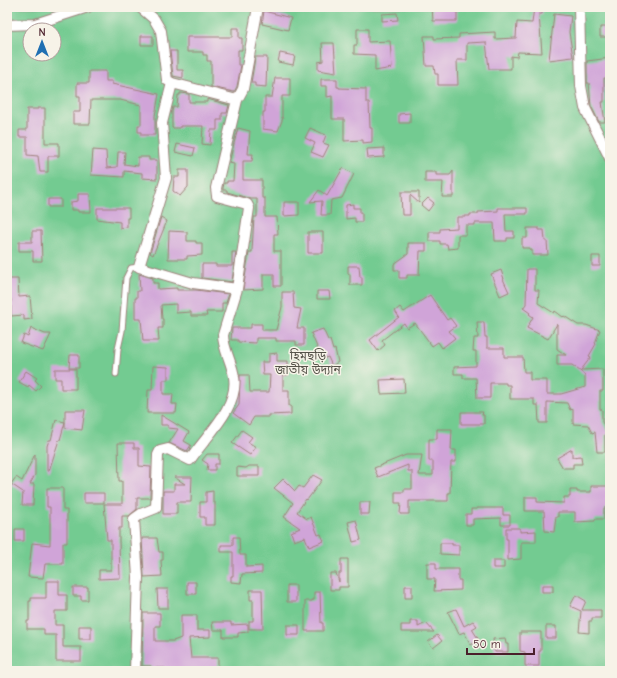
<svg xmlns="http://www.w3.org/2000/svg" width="617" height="678" font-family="'Comic Neue','Noto Sans Bengali',sans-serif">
<rect width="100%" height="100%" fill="#f7f3e8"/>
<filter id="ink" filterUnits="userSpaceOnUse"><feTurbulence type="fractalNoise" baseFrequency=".025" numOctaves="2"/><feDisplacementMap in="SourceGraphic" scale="8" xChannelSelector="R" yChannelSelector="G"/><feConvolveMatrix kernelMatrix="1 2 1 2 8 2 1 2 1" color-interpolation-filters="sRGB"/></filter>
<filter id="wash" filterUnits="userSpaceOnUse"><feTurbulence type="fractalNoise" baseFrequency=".012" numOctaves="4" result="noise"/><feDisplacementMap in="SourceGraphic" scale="16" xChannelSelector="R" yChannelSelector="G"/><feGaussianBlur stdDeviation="0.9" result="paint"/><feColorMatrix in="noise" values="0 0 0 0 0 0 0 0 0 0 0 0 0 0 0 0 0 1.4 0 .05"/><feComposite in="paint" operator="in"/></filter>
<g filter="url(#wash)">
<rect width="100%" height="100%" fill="#f3e4cb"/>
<!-- green -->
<path fill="#73cb91" stroke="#5e755e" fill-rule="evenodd" d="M7,7H610V671H7ZM30,30H54V54H30Z"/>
<g id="blocks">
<!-- building -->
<path fill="#d0a4d8" d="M432,7H457V21H433Z
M534,7H543L542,14H539L542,53L518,52L517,57L511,56V69H489L486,42L467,43V60H457L458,85H438V74H435L434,66H426L424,36H434V39L459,38V34L495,32V39L516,38L517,22L532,23Z
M264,11L291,18L288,30L262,24Z
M397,13L398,20L382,21V14Z
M554,14L571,16L569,32L573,57L549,60Z
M600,27H610V37H600Z
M232,28H239V38H242V50H238V65H241L237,87L234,92L211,87V61H207V55H203V52H187V37H232Z
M357,29H368V42L390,41L392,68L375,71V55L354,54V45H357Z
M141,36H153V45H141Z
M322,43H334L336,73L318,70V62L323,61Z
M170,51H177V70H183V78L173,76Z
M280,53L295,56L293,65L278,62Z
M255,57H267L266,87L255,86V83H251Z
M610,58V78H604V102H602L605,122H599L591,106L589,83H587V61Z
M89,71H106V81H112V84L159,94L155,116V135H141V132H138V125H141V105L120,100H91L90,124H73V112H80V96H77V83H89Z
M275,78H290V96H282V118H283L278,131L263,129V112H265V97H272Z
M321,79H337V87H339V88L366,89V102H369L370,128H372V142L363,143V140L344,141V119H332V96L327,97V86H321Z
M180,93L189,94V102H207V99L229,105L227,113H222V120H217V130H211L210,145L202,144L203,126H180V128H172V111L173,107H177L178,95H180Z
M38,108H45V143H59V156H48V172H40L38,156L27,155V137H19V130H27V109H38Z
M410,113V123H399V114Z
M238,128L250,131L248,154H253L252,161H243V180H262V198H265V217H277L278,234H274V251H281V286H274V274H263V289L243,290L249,252H252V250L254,217H257V199H251L227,192V190H223V188L224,183H227V181H233L234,164L229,163Z
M310,128L326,135L323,143L329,145L323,157L311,152L315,143L305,138Z
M177,144L195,148L193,156L175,152Z
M384,148V157L368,158L367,149Z
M93,150L106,151L107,168L117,167L118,152H125L124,164L138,166V157H149V160H157V179L142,178V173L124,171V177L91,175Z
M343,168L354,174L342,198L331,200L330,215H321L322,201L310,202L319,190L327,196Z
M179,170H188V187L180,196L173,191L174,177H179Z
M453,171V197H442L443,182H425V172H436V175H450Z
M401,192H419V203L410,195V215H402Z
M78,194H90L91,212H78V210H71V202L78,201Z
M428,198L434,203L428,211L421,205Z
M48,199H61V207H48Z
M284,202H299V215L284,216Z
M353,204V208H360V213H362V222H355V218L346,219V205Z
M97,208H129V218H127V227L120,228V222L97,219Z
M498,208H527V214H505L506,231H514V238H507V241H495L494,223H475V225H466V235H458V248L448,249L447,244H440V241H429V232H440V229L457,228V217H465V216H470V214H478V212L498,211Z
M161,217L167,221L153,255L150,253Z
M527,228H539V230H544L545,241H547L548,255H532V250H530V248H522V238H527Z
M32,231H41L42,261H33V251H19V242H32Z
M169,231L187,232V241H196V243H202V255L187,256V259H168Z
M308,232H323V253H308Z
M408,243H426V251H420L419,275H407V278H399V270H394V264L408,254Z
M232,252H236L232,282L202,278V264H216V266H232Z
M592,256H600V266H592Z
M348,266H359L360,277H362V285H350V274H348Z
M527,269H535V290H539L538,303L554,313L555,311L563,317L564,316L578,325H586L600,330L595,343L596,344L589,356L591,357L581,370L603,369V391H600V409L602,410V422L610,434V435H605V452H597L595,432L592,433L588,425L573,424V409L570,410L567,403L547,402V423H539L538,405H534V399H510V385H506V383H490V398H477L476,378H463V374H454V367L476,366V351H473L474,338H478L477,322H484L485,337H487V348H504V357H523L524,372H530V380H547V394H561L585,387V375L572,365H557V355H566L557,349V324L548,339L527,328L533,317L529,314L530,313L523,308L526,304Z
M501,270L504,279H503L509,292L500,296L491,274Z
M139,274L153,278V283H158V289L177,288V290H196L229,294L226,303H222V312H206L207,316H191V312L176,313V304L161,305L162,319H163V328H158L159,341H143L141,319H135V298H137V291H140Z
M7,279H18L19,297L30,296L32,319L24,320V315L11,316V299H7Z
M317,291H329L330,299H317Z
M282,292H293L294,308L301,309L297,328H304V345H296V341H276V338H256V343L238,342V340H231L232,328H251V324H262V330H276L282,307Z
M430,295L447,320L450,318L456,326L449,331L455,338L442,348L438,342L432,346L415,323L407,328L404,323L382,340L385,345L378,351L370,340L399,317L395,311L400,307L404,312Z
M31,328L45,334H51L43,351L21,343L24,335L28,337Z
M323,329L328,340H330L333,350L335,349L338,362L332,366L328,357L322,359L311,333Z
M277,353V361H288V375H283V390H289V406H291V414L269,415V417H254L249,425L233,413L239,405L240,375H249L250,392H269L270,375H263L262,362H269V354Z
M70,355H79V368H69Z
M153,366L168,367V380H163V394H173L172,404H177L176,413H147L148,390H152Z
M55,369H76V389H61V379H55Z
M26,371L37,378L35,380L41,386L36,391L29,385L28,387L19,382Z
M404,379L405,393L381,394L380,380Z
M65,410H85L82,430L65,428Z
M461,412H483L482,415H484V424H461Z
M161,415L189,432L184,441L191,445L187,451L169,443L178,429L168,428V425H161Z
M56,420L65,422L60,440H59L49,471H47V446L49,440H51Z
M437,429H452L451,450H456V462H451L450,493H448V501H409V514H400L401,503H395V492H404V489H412V471H408V465L378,477L374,468L406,455H422L419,475H433V461H429V439H437Z
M242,430L252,437L248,442L256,447L250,455L232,443Z
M118,443H134V448H139V466L151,467L150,498H137V509L129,516H122V528H119V540L120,578L99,579V570H111V540H107L104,504H122V481H119Z
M572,449V457L581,456L582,464H573V468H563L557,458Z
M35,454V475L30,484H34L33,505H22L23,492L11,484L16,477L22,481Z
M207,454H219V464H215V470H207L208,464L202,460Z
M249,466H259V476H237V467L246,468Z
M313,475L322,480L307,500L306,499L297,512L307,519L311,517L318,535L321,534L324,541L309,547L305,537L294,541L291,532L300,528L284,517L293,503L274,488L283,479L295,491L299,486L303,488Z
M174,477H192L191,502H177V514H163V491H174V484H185Z
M591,486H610V508H604V519H595V521L575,522V512H558V517H556L554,532L545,531L544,511H525V497H537V502L564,503V497H570V490H577V492H591Z
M47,488H63V510H67V543H63V564H45L43,578L28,577L32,543L50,545V507H47Z
M213,491V502H215V525H205V517H200V502H206V492Z
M84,493H104V503H84Z
M360,502H370L369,514H360Z
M477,508H503V515H510V525H501V518L473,519V525H466V514H471V509H477Z
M356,520L361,540L353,542L348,522Z
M506,528H520V532L536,531V542H521V559L508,560V539H506Z
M15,529H24V541H15Z
M233,537H239L240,555H246V567L262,566V573L242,574L241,583L231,582V576H233V552H221V545H233Z
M142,538H157L159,552H163V560H161L162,576L144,577Z
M440,543H452V545H459V555L440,554Z
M341,559H348V587H339V590H330V573H336L339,582V573H341Z
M493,561H504V568H493Z
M427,563H436V569H458V580H461V590L434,591L435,579H427Z
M46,581H59V595H67V611H55V625H63V647H81V661H56V635H44V629H27V621H29V601H31V598H46Z
M187,582H196V594H187Z
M287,585H296V602H287Z
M542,585H553V592H542Z
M405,586H412V598H405Z
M73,587H88V600H81V596H73Z
M157,589H168V608H158Z
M250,590H262L263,629H249V621H253V600H250Z
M314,592H320L321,623H323V631H305V601H312V600H314Z
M576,595L586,601L582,610H601V618H592V621H589V633L579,632L581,611L570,606Z
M456,609L464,626L473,621L477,626L472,629L479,640L471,645L464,632L459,634L448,612Z
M143,613H160V626H155V641H173L181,638V615H197V630H210V637L189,638L191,658H218V671H165V668H151V666H142Z
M410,621H418V627L426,623L434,632H401V625H410Z
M212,622H231V625L248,624V632L238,633V637H223V630H213Z
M287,625H299V635H287Z
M79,626H91V639H79Z
M546,626H556V638H546Z
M520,632H541V651H539V666H525V652L520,651Z
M437,635L442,641L433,648L428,642Z
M505,638L506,644H508V652H495L493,639Z"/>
</g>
</g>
<g filter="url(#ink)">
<use href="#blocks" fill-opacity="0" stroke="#9e827b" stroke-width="1"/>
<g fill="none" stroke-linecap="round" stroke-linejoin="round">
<defs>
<path id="service" d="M116,374L118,349L122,331L126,278L131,268L139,267"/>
<path id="minor" d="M140,7L154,19L161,31L167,80L172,83L237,100
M579,7L581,86L585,108L610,158
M7,25L35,24L88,7
M172,83L162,123L166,178L139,267L193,283L237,289
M135,671L138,577L134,519L141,514L156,508L158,455L160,451L168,449L190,460C206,436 239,407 234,377C232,362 223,349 223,335L237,289L249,208L247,204L217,196L216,188L237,100L243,89L258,7"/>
</defs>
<!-- service casing -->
<use href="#service" stroke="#9e827b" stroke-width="7"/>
<!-- minor casing -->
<use href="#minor" stroke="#9e827b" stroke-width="12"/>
<!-- service -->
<use href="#service" stroke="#fff" stroke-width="5"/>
<!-- minor -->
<use href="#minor" stroke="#fff" stroke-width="10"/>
</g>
</g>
<g text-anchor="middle" stroke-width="3" stroke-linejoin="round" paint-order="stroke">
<!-- park labels -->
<g font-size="12" fill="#56534a" stroke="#f7f3e8">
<text x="308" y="360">হিমছড়ি<tspan x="308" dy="14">জাতীয় উদ্যান</tspan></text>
</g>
</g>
<!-- margin -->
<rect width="617" height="678" fill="none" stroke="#f7f3e8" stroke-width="24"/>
<!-- north arrow -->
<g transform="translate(42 42)"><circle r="19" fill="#f7f3e8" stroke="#b29e9c"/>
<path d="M0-3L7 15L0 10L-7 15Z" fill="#1f6fb2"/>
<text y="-6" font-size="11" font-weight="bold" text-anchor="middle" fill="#4a1f2b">N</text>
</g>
<!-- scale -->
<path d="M467 648v6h67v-6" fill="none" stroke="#4a1f2b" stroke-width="2"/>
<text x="473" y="648" font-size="12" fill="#4a1f2b" stroke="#f7f3e8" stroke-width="3" paint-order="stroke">50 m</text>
</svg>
